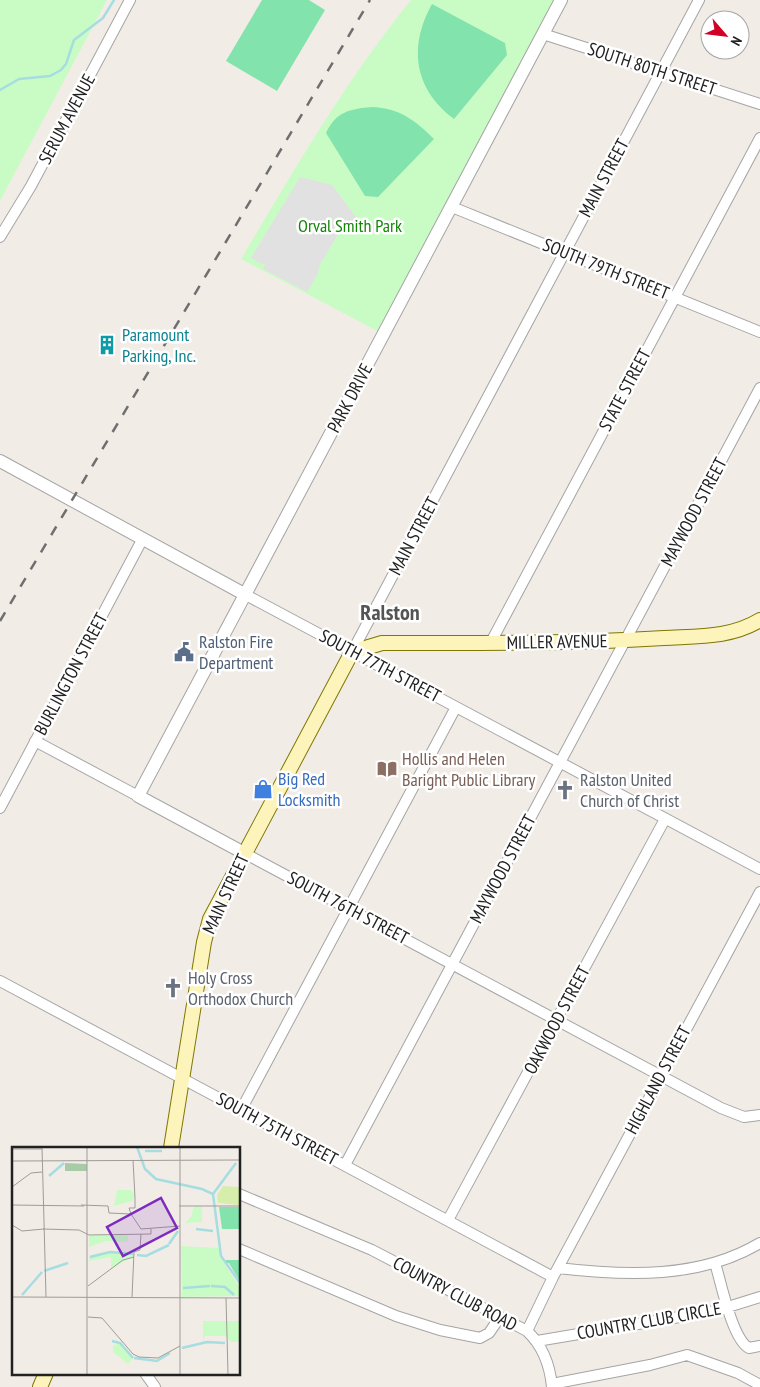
<svg xmlns="http://www.w3.org/2000/svg" width="760" height="1387" font-family="'PT Sans Narrow',sans-serif">
<rect width="100%" height="100%" fill="#f2ece7"/>
<!-- park -->
<path fill="#c9fcc4" d="M0,0H107L0,201Z
M411,0H557L381,333L241,259C294,170 346,80 411,0Z"/>
<!-- pitch -->
<path fill="#83e3ad" d="M262,0H309L325,10L277,91L226,61Z
M432,4L505,43L507,55L454,119C414,89 408,47 432,4Z
M372,107C399,108 415,120 434,139L378,197L365,196L326,133C336,112 349,109 372,107Z"/>
<!-- parking -->
<path fill="#e1e1e1" d="M300,177L332,185L356,217L349,229L343,226L319,266L318,274L307,292L263,269L266,263L262,264L251,258Z"/>
<g fill="none" stroke-linecap="round" stroke-linejoin="round">
<!-- stream -->
<path stroke="#a6dde0" stroke-width="2.5" d="M0,90L19,79L50,76L61,70L66,64L74,40L103,18L114,0"/>
<defs>
<path id="minor" d="M543,34L760,104
M452,207L760,332
M0,237L31,186L130,0
M246,595L760,869
M491,642L760,138
M352,652L699,0
M35,741L138,796
M0,808L142,540
M244,853L721,1108L744,1117L760,1115
M0,981L553,1277
M241,1110L456,707
M345,1165L760,388
M239,1194L372,1250L527,1331C543,1346 550,1365 552,1387
M448,1220L665,819
M239,1249L396,1316L440,1330L480,1338L489,1333L500,1317
M715,1263C721,1282 732,1339 749,1348L760,1346
M558,1268C626,1276 700,1279 760,1243
M527,1331L553,1277L760,892
M537,1341L715,1311L760,1297
M145,1373L155,1387
M552,1384L650,1365L687,1355L738,1373L760,1385"/>
<path id="tertiary" d="M0,461L246,595
M244,853L138,796L561,0"/>
<path id="secondary" d="M171,1148L204,942L210,919L352,652L382,643C476,643 570,644 664,638C697,636 731,638 760,620
M40,1387L46,1373"/>
</defs>
<!-- minor casing -->
<use href="#minor" stroke="#a5a5a5" stroke-width="12"/>
<!-- tertiary casing -->
<use href="#tertiary" stroke="#a5a5a5" stroke-width="14"/>
<!-- secondary casing -->
<use href="#secondary" stroke="#7f7701" stroke-width="16"/>
<!-- minor -->
<use href="#minor" stroke="#fff" stroke-width="10"/>
<!-- tertiary -->
<use href="#tertiary" stroke="#fff" stroke-width="12"/>
<!-- secondary -->
<use href="#secondary" stroke="#fcf4bb" stroke-width="14"/>
<!-- rail -->
<path stroke="#6f6f6f" stroke-width="2.5" stroke-dasharray="10 10" stroke-linecap="butt" d="M0,621L370,0"/>
</g>
<!-- icons -->
<defs>
<symbol id="building-bare" viewBox="-9 -9 18 18"><path d="M-4-6H4V6H1V3H-1V6H-4ZM-2.5-4.3h1.7v1.8h-1.7ZM.8-4.3h1.7v1.8H.8ZM-2.5-1h1.7V.8h-1.7ZM.8-1h1.7V.8H.8Z" fill="#0f9aa8" stroke="#fff" stroke-width="2.5" paint-order="stroke"/></symbol>
<symbol id="civic-bare" viewBox="-9 -9 18 18"><path d="M-.6-6.5H3V-4.5H.6V-3L4-1V1h2V6H-6V1h2V-1L-.6-3ZM-1.2 2.5V6h2.4V2.5Z" fill="#5c6f8a" stroke="#fff" stroke-width="2.5" paint-order="stroke"/></symbol>
<symbol id="library-bare" viewBox="-9 -9 18 18"><path d="M-6-4Q-3-5.5-.7-3.5V5Q-3 3-6 4ZM6-4Q3-5.5 .7-3.5V5Q3 3 6 4Z" fill="#8d6e63" stroke="#fff" stroke-width="2.5" paint-order="stroke"/></symbol>
<symbol id="shop-bare" viewBox="-9 -9 18 18"><path d="M-5-2.5h2.3a2.7 3.5 0 0 1 5.4 0H5L5.5 6h-11ZM-1.5-2.5h3a1.5 2.3 0 0 0-3 0Z" fill="#3f7fe0" stroke="#fff" stroke-width="2.5" paint-order="stroke"/></symbol>
<symbol id="church-bare" viewBox="-9 -9 18 18"><path d="M-1.2-6h2.4v3.5h3.3v2.4h-3.3V6h-2.4V-.1h-3.3v-2.4h3.3Z" fill="#6b7280" stroke="#fff" stroke-width="2.5" paint-order="stroke"/></symbol>
</defs>
<g fill-rule="evenodd">
<use href="#building-bare" x="93" y="331" width="28" height="28"/>
<use href="#civic-bare" x="170" y="638" width="28" height="28"/>
<use href="#library-bare" x="373" y="755" width="28" height="28"/>
<use href="#shop-bare" x="249" y="775" width="28" height="28"/>
<use href="#church-bare" x="551" y="776" width="28" height="28"/>
<use href="#church-bare" x="159" y="974" width="28" height="28"/>
</g>
<g text-anchor="middle" stroke-width="5" stroke-linejoin="round" paint-order="stroke">
<!-- street labels -->
<g font-size="18" fill="#212121" stroke="#fff">
<text transform="translate(652 69) rotate(18)" y="6">SOUTH 80TH STREET</text>
<text transform="translate(67 119) rotate(-62)" y="6">SERUM AVENUE</text>
<text transform="translate(604 178) rotate(-62)" y="6">MAIN STREET</text>
<text transform="translate(606 269) rotate(22)" y="6">SOUTH 79TH STREET</text>
<text transform="translate(625 390) rotate(-62)" y="6">STATE STREET</text>
<text transform="translate(350 398) rotate(-62)" y="6">PARK DRIVE</text>
<text transform="translate(694 512) rotate(-62)" y="6">MAYWOOD STREET</text>
<text transform="translate(414 536) rotate(-62)" y="6">MAIN STREET</text>
<text transform="translate(557 642) rotate(-1)" y="6">MILLER AVENUE</text>
<text transform="translate(380 666) rotate(28)" y="6">SOUTH 77TH STREET</text>
<text transform="translate(71 674) rotate(-62)" y="6">BURLINGTON STREET</text>
<text transform="translate(503 869) rotate(-62)" y="6">MAYWOOD STREET</text>
<text transform="translate(226 894) rotate(-65)" y="6">MAIN STREET</text>
<text transform="translate(348 908) rotate(28)" y="6">SOUTH 76TH STREET</text>
<text transform="translate(557 1020) rotate(-62)" y="6">OAKWOOD STREET</text>
<text transform="translate(658 1080) rotate(-62)" y="6">HIGHLAND STREET</text>
<text transform="translate(277 1129) rotate(28)" y="6">SOUTH 75TH STREET</text>
<text transform="translate(455 1294) rotate(28)" y="6">COUNTRY CLUB ROAD</text>
<text transform="translate(649 1321) rotate(-10)" y="6">COUNTRY CLUB CIRCLE</text>
</g>
<!-- park labels -->
<g font-size="18" fill="#138608" stroke="#fff">
<text x="350" y="232">Orval Smith Park</text>
</g>
<!-- culture labels -->
<g font-size="18" fill="#0d838f" stroke="#fff" text-anchor="start">
<text x="122" y="341">Paramount<tspan x="122" dy="21">Parking, Inc.</tspan></text>
</g>
<!-- service labels -->
<g font-size="18" fill="#4e5e75" stroke="#fff" text-anchor="start">
<text x="199" y="648">Ralston Fire<tspan x="199" dy="21">Department</tspan></text>
</g>
<!-- education labels -->
<g font-size="18" fill="#785e54" stroke="#fff" text-anchor="start">
<text x="402" y="765">Hollis and Helen<tspan x="402" dy="21">Baright Public Library</tspan></text>
</g>
<!-- shop labels -->
<g font-size="18" fill="#366cbe" stroke="#fff" text-anchor="start">
<text x="278" y="785">Big Red<tspan x="278" dy="21">Locksmith</tspan></text>
</g>
<!-- worship labels -->
<g font-size="18" fill="#5b616d" stroke="#fff" text-anchor="start">
<text x="580" y="786">Ralston United<tspan x="580" dy="21">Church of Christ</tspan></text>
<text x="188" y="984">Holy Cross<tspan x="188" dy="21">Orthodox Church</tspan></text>
</g>
<!-- district labels -->
<g font-size="22" font-weight="bold" fill="#545454" stroke="#fff">
<text x="390" y="620">Ralston</text>
</g>
</g>
<!-- overview -->
<g transform="translate(12 1147)">
<rect width="228" height="228" fill="#f2ece7"/>
<path d="M211,39L227,40V58L206,56L205,48Z" fill="#d7edac"/>
<path d="M53,16L75,17V24H53Z" fill="#a8cba7"/>
<path d="M105,43H119L123,49L120,54L102,59ZM182,59L190,60V75L173,76L179,70ZM116,88V95L94,94L77,100V89ZM169,99L207,101L208,110L227,139V149L170,150ZM121,105V110L99,121V110L77,114V109L87,106ZM191,174H227V195H219L214,189H193L191,194ZM110,194V199L121,210L116,217L101,205V199Z" fill="#c9fcc4"/>
<path d="M207,60H227V82H210ZM213,113H227V133L217,116H213Z" fill="#83e3ad"/>
<path fill="none" stroke="#a6dde0" stroke-width="2.5" d="M125,0L133,22L144,32L190,42L201,47L209,109L228,136M133,4H150M37,29L52,16M201,47L224,16M184,82L201,84M157,97L166,84M125,108L134,109L157,98M78,110L98,105L121,107M32,124L56,116M199,139L213,140L222,148M171,141L198,139M10,148L30,125M100,194L108,196L121,211M170,201L195,195L213,196M122,211L145,214L158,206"/>
<path fill="none" stroke="#9e9b98" stroke-width="1" d="M30,0L34,150M75,0V227M168,0V227M0,2H30M0,14L228,13M0,40L19,26L30,25M0,58L72,59M69,58L96,59L97,66L119,67L129,82L168,79M167,59H228M119,67L117,61H123V51L121,13M0,78L10,84L32,82M31,82L67,83L77,88L139,87V82M76,139L111,113L122,110M0,150L228,151M120,150L122,105L128,103L129,87M214,151L216,227M76,170L90,171L121,207L127,210L146,211L168,199"/>
<path fill="#7b2cbf" fill-opacity="0.15" stroke="#7b2cbf" stroke-width="2.5" d="M149,51L165,81L111,109L95,80Z"/>
<rect width="228" height="228" fill="none" stroke="#212121" stroke-width="2.5"/>
</g>
<!-- north arrow -->
<g transform="translate(725 35) rotate(118)"><circle r="24" fill="#ffffff" stroke="#a6a6a6"/>
<path d="M0-4L9 19L0 12L-9 19Z" fill="#d20024"/>
<text y="-8" font-size="14" font-weight="bold" text-anchor="middle" fill="#212121">N</text>
</g>
</svg>
